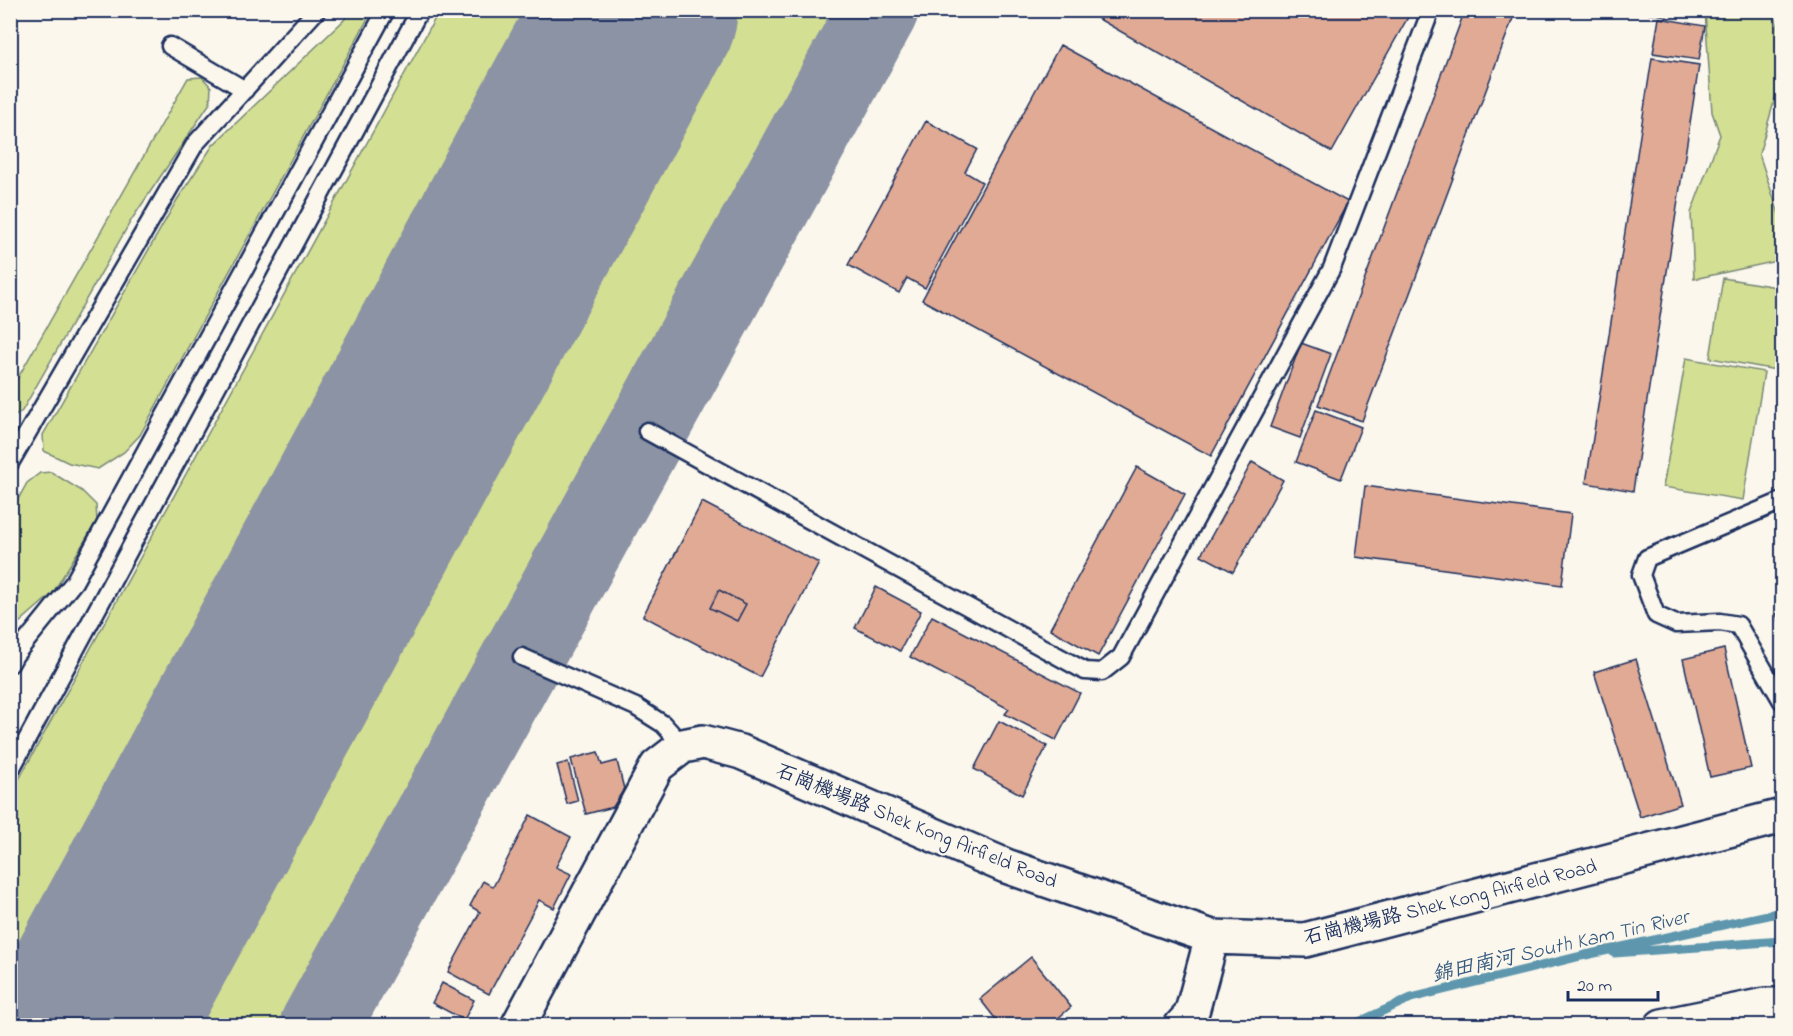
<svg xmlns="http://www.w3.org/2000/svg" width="1793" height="1036" font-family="'Indie Flower','LXGW WenKai TC',sans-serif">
<rect width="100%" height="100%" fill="#fbf7ec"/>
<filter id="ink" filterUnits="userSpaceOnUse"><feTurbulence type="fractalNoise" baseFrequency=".0167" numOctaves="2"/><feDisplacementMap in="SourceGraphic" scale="12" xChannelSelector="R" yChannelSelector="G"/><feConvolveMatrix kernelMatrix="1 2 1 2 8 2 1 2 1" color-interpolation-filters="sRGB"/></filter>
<g filter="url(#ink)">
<!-- green -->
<path fill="#d3df92" stroke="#778778" stroke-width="1.5" d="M350,11H372L140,435L124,452L98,469L69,463L44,451L43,435L177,200L213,145L344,20Z
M439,11H552L11,1002V794Z
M736,11H849L299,1025H186Z
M1705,11H1774L1782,47V74L1759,154L1782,223V260L1694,279L1691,213L1720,135L1712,112Z
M202,77L211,87L210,103L132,219L22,411L11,419V390L188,78Z
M1723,278L1782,288V371L1710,358Z
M1686,358L1764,372L1743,500L1663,487Z
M51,472L82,491L96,505L97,521L52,594L19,623L11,640V512L27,483L40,473Z"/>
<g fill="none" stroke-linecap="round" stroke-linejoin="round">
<!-- stream -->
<path stroke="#5d96ad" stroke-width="9" d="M1614,953L1782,941
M1350,1026L1411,998L1581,956L1782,912"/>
<!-- taxiway -->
<path stroke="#8b93a5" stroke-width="81" d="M320,1026L878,10"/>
<!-- runway -->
<path stroke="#8b93a5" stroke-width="201" d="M87,1026L637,10"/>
</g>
<!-- building -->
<path fill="#e0aa95" stroke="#1b2f5e" stroke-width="1.5" d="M1083,10H1412L1332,152Z
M1465,10H1516L1362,421L1318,405Z
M1633,10H1668L1667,16Z
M1659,18L1705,26L1699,60L1653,53Z
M1060,45L1348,202L1211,456L922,300Z
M1652,58L1699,65L1633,491L1586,483Z
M926,121L977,149L965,172L982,182L925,288L907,278L899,293L848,265Z
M1301,343L1331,354L1300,438L1270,427Z
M1316,410L1361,427L1341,479L1296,462Z
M1252,462L1283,480L1233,572L1201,555Z
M1137,467L1185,494L1098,656L1050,629Z
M1365,486L1571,514L1562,585L1356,557Z
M702,502L819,563L760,677L643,616Z
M876,587L921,611L900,651L855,628Z
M719,590L746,604L737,621L710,608Z
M1782,610V628L1776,614Z
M932,616L1080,693L1056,740L1005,714L1009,709L910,657Z
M1724,649L1751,768L1710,777L1683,659Z
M1636,659L1681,804L1640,817L1594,672Z
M999,721L1047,746L1022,795L974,769Z
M598,752L602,765L617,761L624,789L613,807L586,814L571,759Z
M568,762L578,801L567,804L557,765Z
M530,815L571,837L556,867L571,874L554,908L539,900L489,994L448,972L480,912L470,906L483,881L493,887Z
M1031,957L1071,1007L1049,1026H1001L980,999Z
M442,983L474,1000L464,1020L432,1003Z"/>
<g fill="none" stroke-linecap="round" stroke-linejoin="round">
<defs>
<path id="lane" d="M170,46L245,90
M647,431L1085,671L1102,672L1121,657L1332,268L1431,10
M10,463L195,144L317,10
M1782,501L1647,558L1641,575L1656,615L1676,624L1720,622L1738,625L1782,701
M522,657L636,707L663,724L683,746
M10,664L15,655L74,582L386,10
M10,771L420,10"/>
<path id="street" d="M518,1026L657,766L683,746L703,742L741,752L1006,866L1212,937L1305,940L1782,816
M1181,1026L1189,1017L1193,1008L1212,937
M1662,1026L1765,1005H1782"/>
</defs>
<!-- lane casing -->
<use href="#lane" stroke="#1b2f5e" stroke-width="21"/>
<!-- street casing -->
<use href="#street" stroke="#1b2f5e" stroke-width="38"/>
<!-- lane -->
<use href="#lane" stroke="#fbf7ec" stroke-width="16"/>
<!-- street -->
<use href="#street" stroke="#fbf7ec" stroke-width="33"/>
</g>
</g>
<g text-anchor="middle" stroke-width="4.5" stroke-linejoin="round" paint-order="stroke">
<!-- street labels -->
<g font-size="20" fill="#1b2f5e" stroke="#fbf7ec">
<text transform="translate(917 825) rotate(22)" y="7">石崗機場路 Shek Kong Airfield Road</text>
<text transform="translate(1450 901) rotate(-14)" y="7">石崗機場路 Shek Kong Airfield Road</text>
</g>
<!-- water labels -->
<g font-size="21" font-style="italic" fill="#365a7f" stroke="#fbf7ec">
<text transform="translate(1560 945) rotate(-13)" y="7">錦田南河 South Kam Tin River</text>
</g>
</g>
<!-- margin -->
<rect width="1793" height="1036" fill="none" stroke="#fbf7ec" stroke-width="36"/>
<rect x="18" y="18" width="1757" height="1000" fill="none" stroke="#1b2f5e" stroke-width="2" filter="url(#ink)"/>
<!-- scale -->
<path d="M1568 991v9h90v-9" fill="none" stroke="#1b2f5e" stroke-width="3"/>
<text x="1577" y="991" font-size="18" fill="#1b2f5e" stroke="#fbf7ec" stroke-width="4.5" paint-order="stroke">20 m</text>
</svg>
